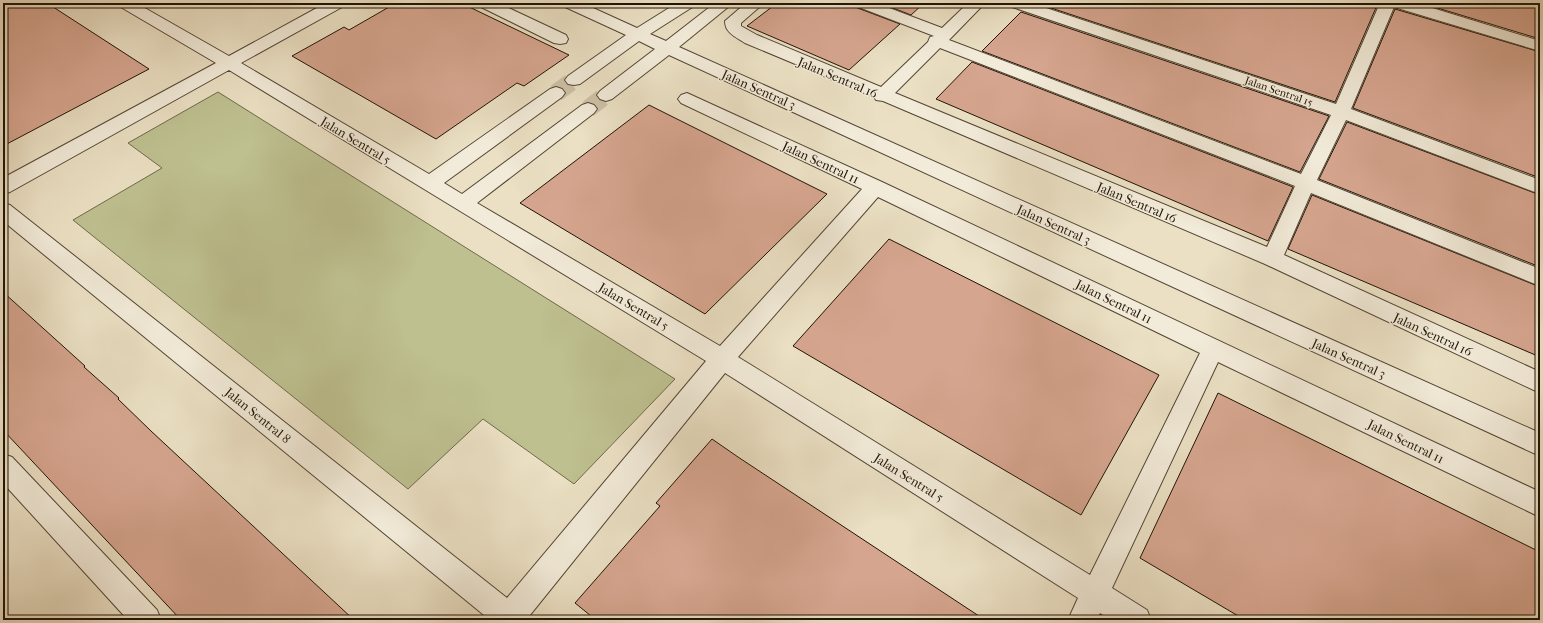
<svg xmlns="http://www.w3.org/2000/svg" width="1543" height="623" font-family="'IM FELL French Canon',serif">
<rect width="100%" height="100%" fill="#ebe0c4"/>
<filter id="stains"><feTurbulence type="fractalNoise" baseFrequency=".005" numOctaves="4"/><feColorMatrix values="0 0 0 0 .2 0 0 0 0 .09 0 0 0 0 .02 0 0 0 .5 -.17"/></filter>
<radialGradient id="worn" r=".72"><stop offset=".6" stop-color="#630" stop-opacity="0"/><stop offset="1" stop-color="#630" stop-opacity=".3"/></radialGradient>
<!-- green -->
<path fill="#bec090" stroke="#6f6a4a" d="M218,92L675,379L574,484L483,419L408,489L73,220L162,168L128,143Z"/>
<!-- building -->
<path fill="#d6a58f" stroke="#201305" d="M3,3H47L149,69L3,146Z
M396,3H461L569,55L524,86L517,83L436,139L292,56L344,27L349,30Z
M777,3H853L855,7L900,24L849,70L747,26Z
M880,3H924L911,15Z
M1036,3H1378L1335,102Z
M1421,3H1540V39Z
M1395,9L1540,52V178L1353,108Z
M1021,12L1329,116L1300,172L982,51Z
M972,62L1293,187L1268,241L936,99Z
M649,105L827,194L705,314L520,203Z
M1347,122L1540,195V267L1319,179Z
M1312,195L1540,287V357L1288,249Z
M889,239L1159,375L1081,515L793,346Z
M3,292L85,366L84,367L119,398L118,399L151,431L354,620H181L3,430Z
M1218,393L1540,552V620H1245L1140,558Z
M712,439L738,457L985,620H596L575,603L660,506L656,503Z"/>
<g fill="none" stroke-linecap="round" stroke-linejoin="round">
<!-- minor-tunnel -->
<path stroke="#cdc1a7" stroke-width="18" stroke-dasharray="18 9" stroke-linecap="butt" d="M556,93L574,80
M588,109L606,95"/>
<defs>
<path id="minor" d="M117,3H136L229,56L326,3H346L344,6L241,63L429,174L550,89L556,87L562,89L565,93L562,97L444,183L462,194L582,105L588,103L594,105L597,109L594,113L477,203L720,346L862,189L681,103L678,99L681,95L687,93L882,182L1540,492V517L1218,362L1112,588L1147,610L1151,620H1111L1100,613L1097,620H1068L1078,598L725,373L526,620H490L3,221V203L10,205L507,598L706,361L229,70L10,192L3,194V178L216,63L119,6ZM878,197L1200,353L1090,575L738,357Z
M477,3H498L566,35L568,39L566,43L560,44L554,43L479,6Z
M561,3H582L637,28L677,3H696L694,6L650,34L666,41L715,3H733L679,47L1540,433V456L669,55L612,99L606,101L600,99L597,95L600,91L655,49L639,41L580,84L574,85L568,84L565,80L568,76L626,35L563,6Z
M746,3H764L741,23V26L757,35L881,87L928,42L930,37L934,36L856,6L854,3H876L942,28L968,3H985L949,40L1301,174L1331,115L1009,6L1007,3H1031L1336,104L1380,3H1416L1540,41V51L1394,7L1351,109L1540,180V194L1346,120L1317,180L1540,269V286L1311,193L1284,255L1540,372V393L1265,264L883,101L876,100L874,97L745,43C736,37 725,33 725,21ZM940,48L1295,186L1267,247L895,93Z
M3,454L12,457L157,610L161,620H128L3,483Z"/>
</defs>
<!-- minor casing -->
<use href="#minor" stroke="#534635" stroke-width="2"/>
<!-- minor -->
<use href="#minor" fill="#f2ebd9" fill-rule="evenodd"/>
</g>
<g text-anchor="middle" stroke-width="3" stroke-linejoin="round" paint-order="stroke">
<!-- far-street labels -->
<g font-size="11" fill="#201305" stroke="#f2ebd9">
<text transform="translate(1279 91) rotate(19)" y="4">Jalan Sentral 15</text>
</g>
<!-- street labels -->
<g font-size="13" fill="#201305" stroke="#f2ebd9">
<text transform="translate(838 77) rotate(23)" y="5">Jalan Sentral 16</text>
<text transform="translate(759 89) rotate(24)" y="5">Jalan Sentral 3</text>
<text transform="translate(356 140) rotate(31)" y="5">Jalan Sentral 5</text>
<text transform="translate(821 162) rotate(25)" y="5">Jalan Sentral 11</text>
<text transform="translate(1137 202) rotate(23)" y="5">Jalan Sentral 16</text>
<text transform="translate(1054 224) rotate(24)" y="5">Jalan Sentral 3</text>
<text transform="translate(1114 301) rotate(26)" y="5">Jalan Sentral 11</text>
<text transform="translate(634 306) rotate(31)" y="5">Jalan Sentral 5</text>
<text transform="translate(1433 334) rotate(25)" y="5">Jalan Sentral 16</text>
<text transform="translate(1349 358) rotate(24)" y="5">Jalan Sentral 3</text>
<text transform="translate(258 415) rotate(39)" y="5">Jalan Sentral 8</text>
<text transform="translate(1406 441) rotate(26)" y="5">Jalan Sentral 11</text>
<text transform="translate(909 477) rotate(32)" y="5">Jalan Sentral 5</text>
</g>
</g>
<!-- margin -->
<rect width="1543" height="623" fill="none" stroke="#ebe0c4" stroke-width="16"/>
<rect x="4" y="4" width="1535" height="615" fill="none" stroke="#201305" stroke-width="2"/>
<rect x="8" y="8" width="1527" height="607" fill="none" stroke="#201305"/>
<rect width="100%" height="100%" filter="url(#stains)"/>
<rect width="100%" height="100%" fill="url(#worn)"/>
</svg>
